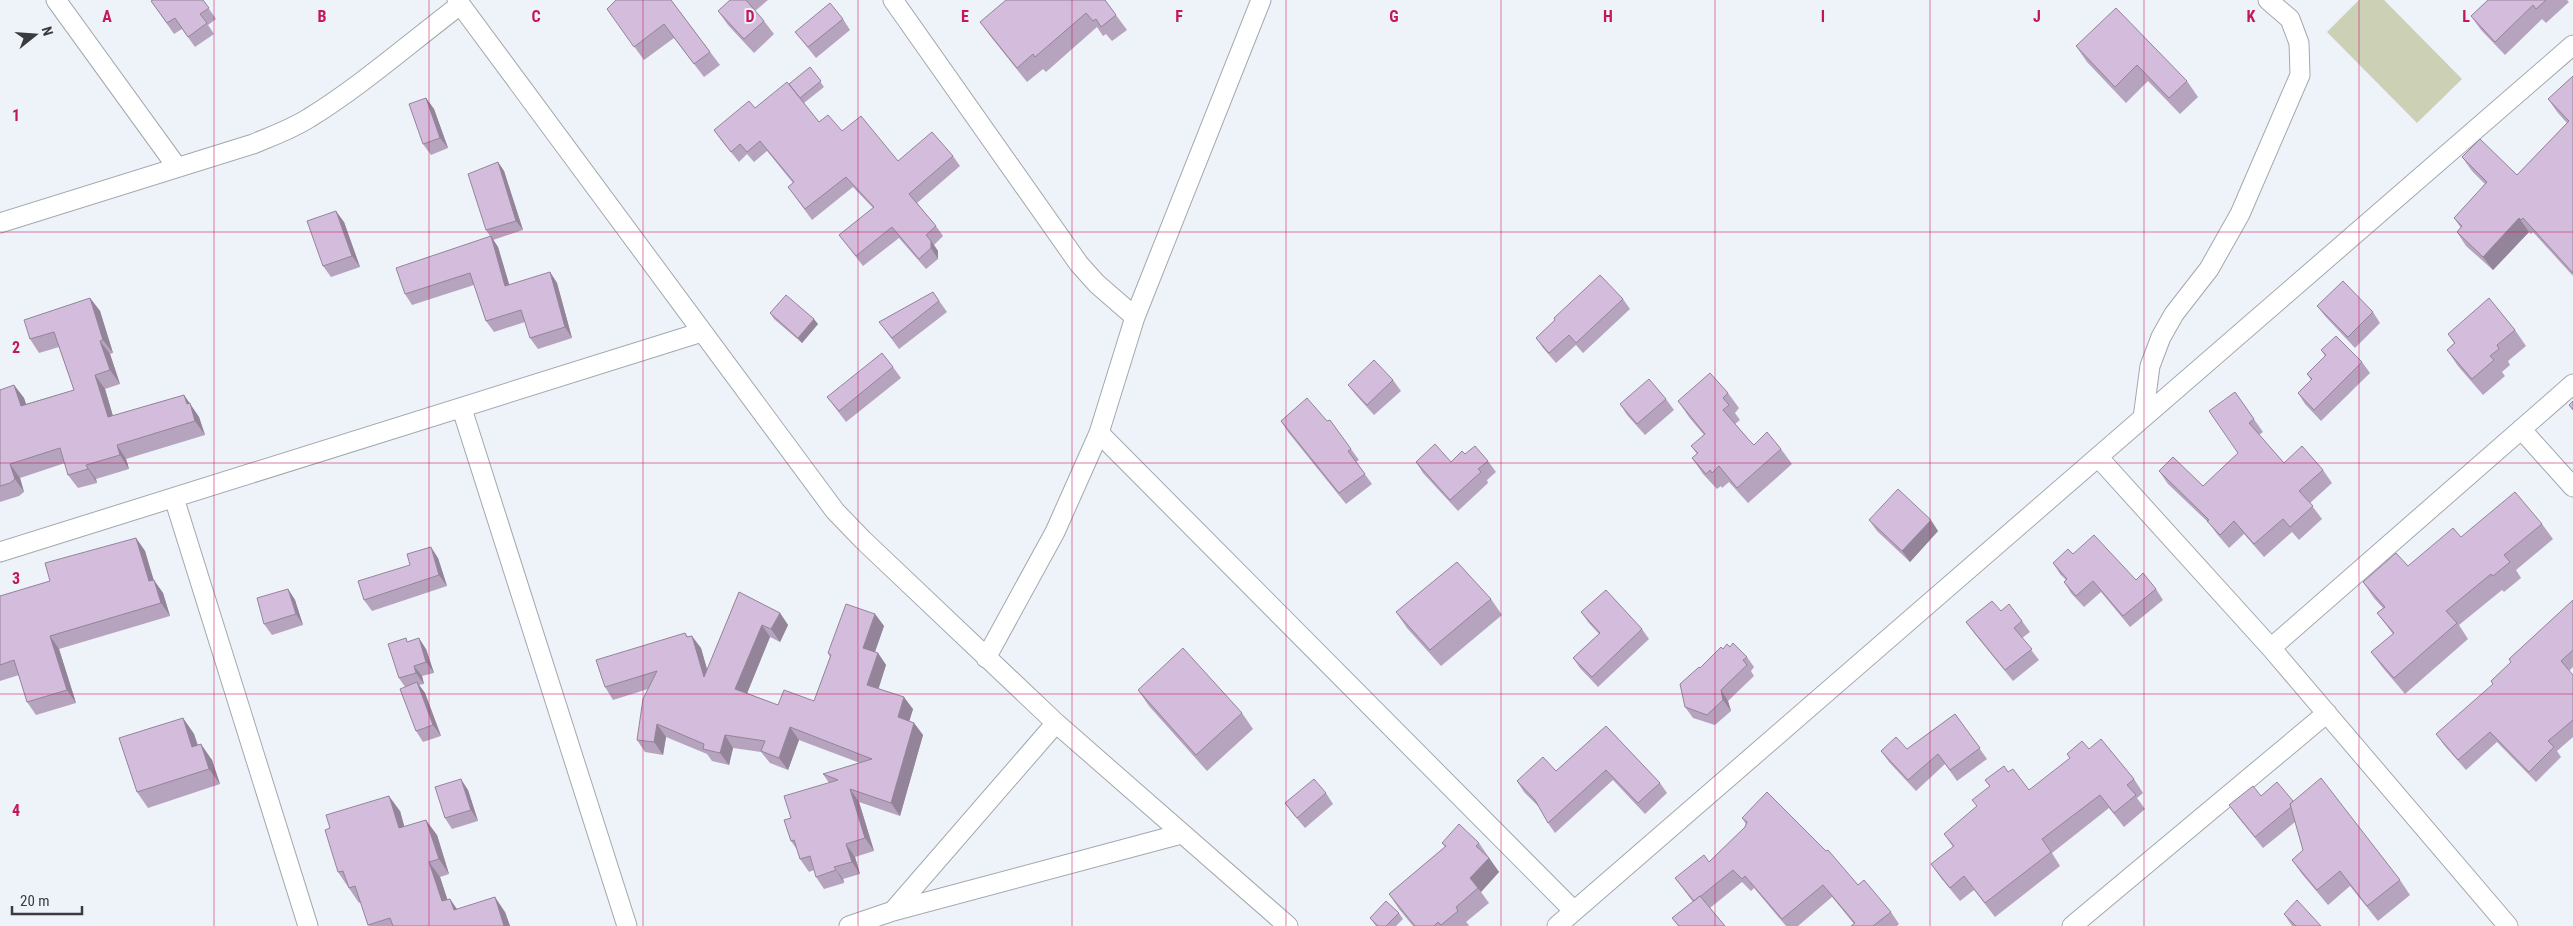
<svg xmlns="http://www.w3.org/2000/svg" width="2573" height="926" font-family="'Roboto Condensed',sans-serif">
<rect width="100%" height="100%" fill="#eef3fa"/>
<!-- green -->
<path fill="#ccd0b5" d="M2359,0H2384L2462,79L2417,123L2327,32Z"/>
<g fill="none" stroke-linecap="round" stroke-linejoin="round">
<defs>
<path id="street" d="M56,0L177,167
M457,0L835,511L863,540L1056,723L1288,926
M893,0L1079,264L1097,284L1135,317
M0,223L253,144C272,136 292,129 309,118C361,86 411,42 460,5
M462,409L627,926
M2143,418L2150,366L2161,337L2174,314L2209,269L2240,214L2300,75L2299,43L2290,19L2268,0
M2521,429L2573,487
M1099,433L1574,911
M2098,457L2271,648L2508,926
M174,498L308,926
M0,552L702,332
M2271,648L2573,384
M986,658L1055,532L1099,433L1135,317L1261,0
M893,911L1181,834
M849,926L893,911L1056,723
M1557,926L2573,45
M2072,926L2327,713"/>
</defs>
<!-- street casing -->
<use href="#street" stroke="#a3a8ae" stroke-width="21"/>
<!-- street -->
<use href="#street" stroke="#fff" stroke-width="19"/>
</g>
<!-- wall -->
<path fill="#b6a3bd" d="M203,0L216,19L208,25L214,34L195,47L182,29L174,34L151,1Z
M671,0L720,65L704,77L674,38L644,60L607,9Z
M730,0H768L755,11L764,21L774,34L754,53L728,25L718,11Z
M1105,0L1127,30L1112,41L1106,34L1103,36L1097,27L1046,72L1043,69L1027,82L991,37L980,22Z
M2488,0H2567L2569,2L2546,23L2542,19L2505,55L2481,30L2471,16Z
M843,19L850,30L816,58L795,32Z
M2076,46L2187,81L2198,97L2180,114L2148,81L2126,103L2087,62Z
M810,67L824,87L804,103L819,122L842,131L898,161L953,156L960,166L917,203L936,226L943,236L934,245L938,251V259L926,269L899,238L863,266L839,235L873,208L853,187L812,220L788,187L793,183L767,151L754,162L747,154L739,162L721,140L714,130L755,108L789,84Z
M2573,76V276L2533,232L2531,234L2529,232L2493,270L2466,246L2457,232L2461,228L2454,218L2485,184L2472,171L2462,157L2517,175L2567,123L2558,113L2548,99Z
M426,98L434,109L448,148L431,155L423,144Z
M498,162L504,171L523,230L493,240L498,247L509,285L550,272L557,283L572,338L538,349L530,338L525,322L494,332L486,321L474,285L412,305L405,294L490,236L486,230Z
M344,222L360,267L331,277L323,266Z
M933,292L947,312L899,349L879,322Z
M90,298L100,311L113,353L110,354L120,384L105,389L113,416L184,395L199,417L205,435L126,459L129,469L96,479L97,483L78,488L68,475L65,463L20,478L24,492L19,496L0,502V390L14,385L24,398L26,404L74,390L59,347L39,353L30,339Z
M1623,299L1630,309L1583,353L1576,345L1556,363L1543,348L1536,338L1555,320Z
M2317,306L2373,312L2380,323L2355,348L2325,316Z
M770,313L818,324L802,343L774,319Z
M2515,330L2526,346L2508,361L2510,365L2502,372L2505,376L2483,395L2458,366L2447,350L2454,343L2448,334Z
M2321,350L2362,362L2370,373L2321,421L2305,404L2298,393L2311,380L2307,374L2325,356Z
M893,367L901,378L846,422L827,397Z
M1393,380L1401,391L1374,415L1356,395L1348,385Z
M2235,392L2263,432L2259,435L2284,463L2323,470L2332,483L2310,503L2322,519L2299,540L2292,532L2264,557L2244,534L2229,548L2217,534L2209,523L2168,484L2159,471L2203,486L2238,453Z
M1728,393L1739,408L1735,413L1740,420L1735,424L1749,440L1754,445L1781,449L1792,464L1748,503L1729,482L1722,488L1721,486L1717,489L1703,474L1692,458L1697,454L1691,446L1704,435L1689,417L1678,401Z
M1666,399L1674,410L1645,435L1627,415L1620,404Z
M1281,421L1351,449L1359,460L1356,462L1372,484L1346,504L1288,432Z
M1465,454L1488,461L1496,472L1487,480L1488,483L1458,511L1423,473L1416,462H1451Z
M1869,520L1938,531L1910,562L1877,531Z
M2542,524L2553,539L2516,570L2521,578L2504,592L2502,590L2459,625L2468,639L2405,694L2383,668L2371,652L2393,634L2377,613L2383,608L2374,598L2363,582L2408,566L2461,537Z
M136,538L145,551L153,580L163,593L170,616L59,649L76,703L36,715L27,702L19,675L0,681V596L50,581Z
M2073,554L2156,589L2163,600L2130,627L2101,592L2084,607L2071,593L2064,582L2066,580L2060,574L2053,563Z
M438,558L447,586L372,611L364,600Z
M288,589L295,600L303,625L272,635L264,624Z
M739,592L780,613L788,625L780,642L770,637L747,693L778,705L814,701L830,657L828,653L875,614L884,626L875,652L878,653L886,665L878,688L913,709L909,721L914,723L923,735L900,816L859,802L874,851L855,857L860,874L843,879L844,883L824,889L816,877L814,870L809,872L800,859L798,851L791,841V818L829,783L823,774L860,763L799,740L788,770L770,763L761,752L733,748L729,765L712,761L707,754L666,737L663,755L645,752L637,740L648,689L613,700L605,687L685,633L688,637L701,648L707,670Z
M1491,599L1502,615L1441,666L1407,628L1396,612Z
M2573,600V667L2569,671L2573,675V737L2557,751L2561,757L2536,782L2497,742L2466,770L2444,745L2436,734L2493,685L2491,681L2511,662L2509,659Z
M2001,611L2022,621L2030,632L2022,638L2039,660L2013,681L1974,633L1966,622Z
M1581,612L1642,629L1649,639L1598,687L1580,668L1573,658L1599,634L1588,622Z
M408,642L426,649L434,673L422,676L424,684L419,685L425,693L441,736L423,742L416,731L405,687L399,678Z
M1730,647L1747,657L1754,667L1751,671L1754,676L1728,701L1731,711L1715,725L1693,718L1685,707L1700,668L1723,649Z
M1138,690L1242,713L1253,729L1207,771L1149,706Z
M1955,714L1987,759L1957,781L1945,764L1916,791L1889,762L1881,751L1907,749Z
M183,718L194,734L198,745L212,760L220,784L148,808L137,792Z
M1606,726L1660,783L1667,793L1645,814L1613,780L1555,833L1548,823L1539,807L1524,792L1517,781L1556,771Z
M2089,749L2134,779L2143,793L2137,798L2145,809L2124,827L2109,808L2052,853L2060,866L1995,917L1974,890L1960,901L1941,878L1931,864L1953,847L1944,834L1977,807L1990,787L1985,780L2008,772L2029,790Z
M468,790L478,821L452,829L445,818Z
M1326,793L1333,804L1305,828L1293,814L1285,803Z
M2261,796L2293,801L2400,880L2410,895L2378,921L2350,886L2328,905L2302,874L2292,860L2303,850L2295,822L2263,848L2237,816L2229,805Z
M400,811L404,826L437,835L449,874L440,877L447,899H450L457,909L505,912L510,926H369L361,902L359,903L338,872Z
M1742,818L1858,885L1891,912L1899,924L1897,926H1851L1854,924L1832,897L1798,926H1786L1754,888L1751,891L1742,882L1710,908L1725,926H1678L1672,918L1693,902L1675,878L1709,862L1745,827L1746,824Z
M1442,843H1479L1499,872L1481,892L1489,903L1466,922L1469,925L1468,926H1413L1399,909L1389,894L1445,847Z
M1399,913L1403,919L1396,926H1376L1370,918Z
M2284,914L2321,926H2292Z"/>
<!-- shaded-wall -->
<path fill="#94849a" d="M426,98L434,109L448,148L440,138Z
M498,162L504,171L523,230L516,221Z
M336,211L344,222L360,267L352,256Z
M2519,218L2529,232L2493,270L2483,257Z
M491,236L498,247L513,297L505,286Z
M931,241L938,251V259L931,248Z
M550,272L557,283L572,338L565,327Z
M90,298L100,311L113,353L103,340Z
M814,319L818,324L802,343L798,338Z
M100,341L110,354L120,384L110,370Z
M95,375L105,389L117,430L108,417Z
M14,385L24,398L31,419L21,406Z
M184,395L199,417L205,435L195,421L187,404Z
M117,445L126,459L129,469L120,455Z
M10,464L20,478L24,492L15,479Z
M86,465L96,479L97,483L88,469Z
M1931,520L1938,531L1910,562L1902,551Z
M136,538L145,551L158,594L149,581Z
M431,547L438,558L447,586L439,575Z
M154,580L163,593L170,616L161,603Z
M288,589L295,600L303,625L296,614Z
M780,613L788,625L780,642L771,629Z
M875,614L884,626L872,660L863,648Z
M762,625L770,637L744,701L735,689Z
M50,636L59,649L76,703L67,690Z
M692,636L701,648L713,690L704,677Z
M419,638L426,649L434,673L426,662Z
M878,653L886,665L876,697L867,685Z
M414,666L422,676L424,684L416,673Z
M417,682L425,693L441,736L433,725Z
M1721,690L1728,701L1731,711L1723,700Z
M904,697L913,709L907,729L898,717Z
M183,718L194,734L203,763L192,747Z
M914,723L923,735L900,816L891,803Z
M657,724L666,737L663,755L654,742Z
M790,727L799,740L788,770L779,758Z
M725,735L733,748L729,765L720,753Z
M201,744L212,760L220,784L209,769Z
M461,779L468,790L478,821L471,810Z
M850,789L859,802L874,851L865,838Z
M389,796L400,811L409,843L399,828Z
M426,820L437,835L449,874L439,859Z
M846,844L855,857L860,874L852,862Z
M1489,858L1499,872L1481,892L1470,878Z
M429,862L440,877L453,916L442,901Z
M834,867L843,879L844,883L836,870Z
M495,897L505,912L510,926H504Z
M450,899L460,914L454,910Z"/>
<!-- building -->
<path fill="#d4bddc" stroke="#94849a" d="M153,0H203L209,8L200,14L207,23L188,37L175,18L167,23L151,1Z
M616,0H671L710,52L694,64L664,24L634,47L607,9Z
M730,0H746L764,21L744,39L718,11Z
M1006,0H1105L1116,15L1101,27L1096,19L1093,21L1086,13L1035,57L1033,54L1017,68L980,22Z
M2488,0H2546L2536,9L2533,5L2495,42L2471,16Z
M830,3L843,19L808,47L795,32Z
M2116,8L2187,81L2169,98L2137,65L2115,87L2076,46Z
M810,67L821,81L800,98L789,84Z
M2573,76V273L2523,218L2521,220L2519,218L2483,257L2457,232L2462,226L2454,218L2487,182L2462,157L2480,139L2517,175L2569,121L2548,99Z
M787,82L819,122L828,115L842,131L861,116L898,161L932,132L953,156L909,194L936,226L926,235L931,241V248L919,259L892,227L856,256L839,235L874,207L846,177L805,209L788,187L794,182L760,141L747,152L740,144L731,152L714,130L749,101L755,108Z
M426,98L440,138L423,144L409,104Z
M498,162L516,221L486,230L468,174Z
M336,211L352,256L323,266L307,221Z
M491,236L505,286L550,272L565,327L530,338L521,310L486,321L470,273L405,294L396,268Z
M1600,275L1623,299L1576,343L1569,335L1549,353L1536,338L1555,320L1554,318Z
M2343,281L2373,312L2348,337L2317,306Z
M933,292L939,301L892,338L879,322Z
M786,295L814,319L798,338L770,313Z
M90,298L103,340L100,341L110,370L95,375L108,417L184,395L187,404L190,403L195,421L117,445L120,455L86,465L88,469L68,475L60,448L10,464L15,479L10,483L0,486V390L14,385L21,406L74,390L54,332L30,339L24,320Z
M2489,298L2515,330L2497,345L2499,349L2490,356L2494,360L2472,379L2447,350L2455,343L2448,334Z
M2336,336L2362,362L2314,410L2298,393L2312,379L2307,374L2326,355L2321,350Z
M882,353L893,367L839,411L827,397Z
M1374,360L1393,380L1367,405L1348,385Z
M1710,373L1728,393L1723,398L1729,405L1723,410L1749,440L1754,445L1767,432L1781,449L1737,488L1719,466L1712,473L1710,470L1706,474L1692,458L1698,453L1691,446L1705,434L1678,401Z
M1649,379L1666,399L1637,424L1620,404Z
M2235,392L2254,419L2249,423L2284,463L2302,446L2323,470L2299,491L2313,506L2290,527L2283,519L2254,544L2234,521L2220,535L2207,521L2209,520L2159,471L2173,457L2203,486L2238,453L2209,411Z
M1307,398L1327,421L1330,420L1351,449L1348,451L1365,474L1339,493L1281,421Z
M2573,401V410L2569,405Z
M1435,444L1451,462L1462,451L1465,454L1475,446L1488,461L1478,469L1481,472L1450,500L1416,462Z
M1898,489L1931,520L1902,551L1869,520Z
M2515,492L2542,524L2504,555L2510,562L2493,576L2491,574L2446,611L2457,623L2394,678L2371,652L2394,633L2377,613L2385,607L2363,582L2396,553L2408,566L2453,528L2461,537Z
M2094,535L2136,580L2143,573L2156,589L2123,616L2093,581L2076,596L2064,582L2067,579L2053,563L2068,549L2073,554Z
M136,538L149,581L154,580L161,603L50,636L67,690L27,702L14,660L0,665V596L50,581L45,563Z
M431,547L439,575L364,600L358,581L410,565L407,554Z
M1457,562L1491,599L1430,650L1396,612Z
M288,589L296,614L264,624L257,598Z
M1606,590L1642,629L1592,677L1573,658L1600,633L1581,612Z
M739,592L780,613L771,629L762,625L735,689L778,705L784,690L814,701L831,655L828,653L846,604L875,614L863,648L878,653L867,685L904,697L898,717L914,723L891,803L850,789L865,838L846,844L852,862L834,867L836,870L816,877L810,856L800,859L794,840L791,841L784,820L791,818L784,796L838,780L823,774L872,759L790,727L779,758L761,751L765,741L725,735L720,753L703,749L704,744L657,724L654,742L637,740L643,699L657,671L605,687L596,660L685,633L687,637L692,636L704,677Z
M2573,600V650L2561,661L2573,675V720L2548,741L2554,747L2529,772L2490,732L2458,760L2436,734L2493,684L2491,681L2511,662L2509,659Z
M1992,601L2001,611L2009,604L2022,621L2014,628L2032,649L2005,670L1966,622Z
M406,638L407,642L419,638L426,662L414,666L416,673L399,678L388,644Z
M1733,643L1747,657L1743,660L1747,665L1721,690L1723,700L1707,715L1685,707L1680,684L1699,667L1700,668L1721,647L1723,649L1727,644L1730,647Z
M1183,648L1242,713L1196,755L1138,690Z
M417,682L433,725L416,731L400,689Z
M1955,714L1980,748L1950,770L1938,754L1908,780L1881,751L1896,737L1907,749Z
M183,718L192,747L201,744L209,769L137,792L119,738Z
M1606,726L1660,783L1638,803L1606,770L1548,823L1535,800L1517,781L1543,757L1556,771Z
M2101,739L2134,779L2127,785L2136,795L2114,813L2100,795L2042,839L2051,852L1985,903L1964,876L1950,888L1931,864L1954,846L1944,834L1977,806L1972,800L1990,786L1985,780L2004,766L2008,772L2013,769L2029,790L2070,758L2067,754L2082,741L2089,749Z
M2321,778L2400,880L2367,906L2340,871L2317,890L2292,860L2303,850L2290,804Z
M461,779L471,810L445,818L435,787Z
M1314,779L1326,793L1297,818L1285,803Z
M2277,782L2293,801L2290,804L2291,807L2255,837L2229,805L2253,786L2261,796Z
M1767,792L1826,851L1828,850L1858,885L1864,880L1891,912L1873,926H1851L1855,923L1823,885L1782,919L1745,876L1742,879L1733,870L1701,896H1700L1694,901L1675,878L1704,855L1709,862L1745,827L1747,822L1742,818Z
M389,796L399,828L426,820L439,859L429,862L442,901L450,899L454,910L495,897L504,926H393L390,918L368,925L355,886L349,888L343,871L338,872L325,830L330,828L326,815Z
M1459,824L1479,843L1476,846L1489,858L1470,878L1478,888L1456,907L1458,911L1441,925L1438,922L1434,926H1415L1389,894L1446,846L1442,843Z
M1700,896L1725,926H1679L1672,918Z
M2297,900L2321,926H2296L2284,914Z
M1386,901L1399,913L1386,926H1378L1370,918Z"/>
<!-- grid -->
<path fill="none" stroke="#c2185b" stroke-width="1" stroke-opacity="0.55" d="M214,0V926M429,0V926M643,0V926M858,0V926M1072,0V926M1286,0V926M1501,0V926M1715,0V926M1930,0V926M2144,0V926M2359,0V926M0,232H2573M0,463H2573M0,694H2573"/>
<g font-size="16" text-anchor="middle" font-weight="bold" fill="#c2185b" stroke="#eef3fa" stroke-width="4" stroke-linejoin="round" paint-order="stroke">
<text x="107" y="22">A</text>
<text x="322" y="22">B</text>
<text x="536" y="22">C</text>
<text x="750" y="22">D</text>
<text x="965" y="22">E</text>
<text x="1179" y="22">F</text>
<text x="1394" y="22">G</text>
<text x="1608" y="22">H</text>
<text x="1823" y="22">I</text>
<text x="2037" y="22">J</text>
<text x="2251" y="22">K</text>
<text x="2466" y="22">L</text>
<text x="16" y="121">1</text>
<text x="16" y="353">2</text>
<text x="16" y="584">3</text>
<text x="16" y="816">4</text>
</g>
<!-- north arrow -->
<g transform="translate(35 35) rotate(73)" stroke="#eef3fa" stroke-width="4" paint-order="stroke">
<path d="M0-4L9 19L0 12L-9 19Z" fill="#393b3d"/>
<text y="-8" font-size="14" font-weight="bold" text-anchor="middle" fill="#393b3d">N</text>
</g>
<!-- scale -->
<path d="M12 906v8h70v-8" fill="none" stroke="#393b3d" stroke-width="2.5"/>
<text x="20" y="906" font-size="15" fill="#393b3d" stroke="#eef3fa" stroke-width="4" paint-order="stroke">20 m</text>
</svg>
